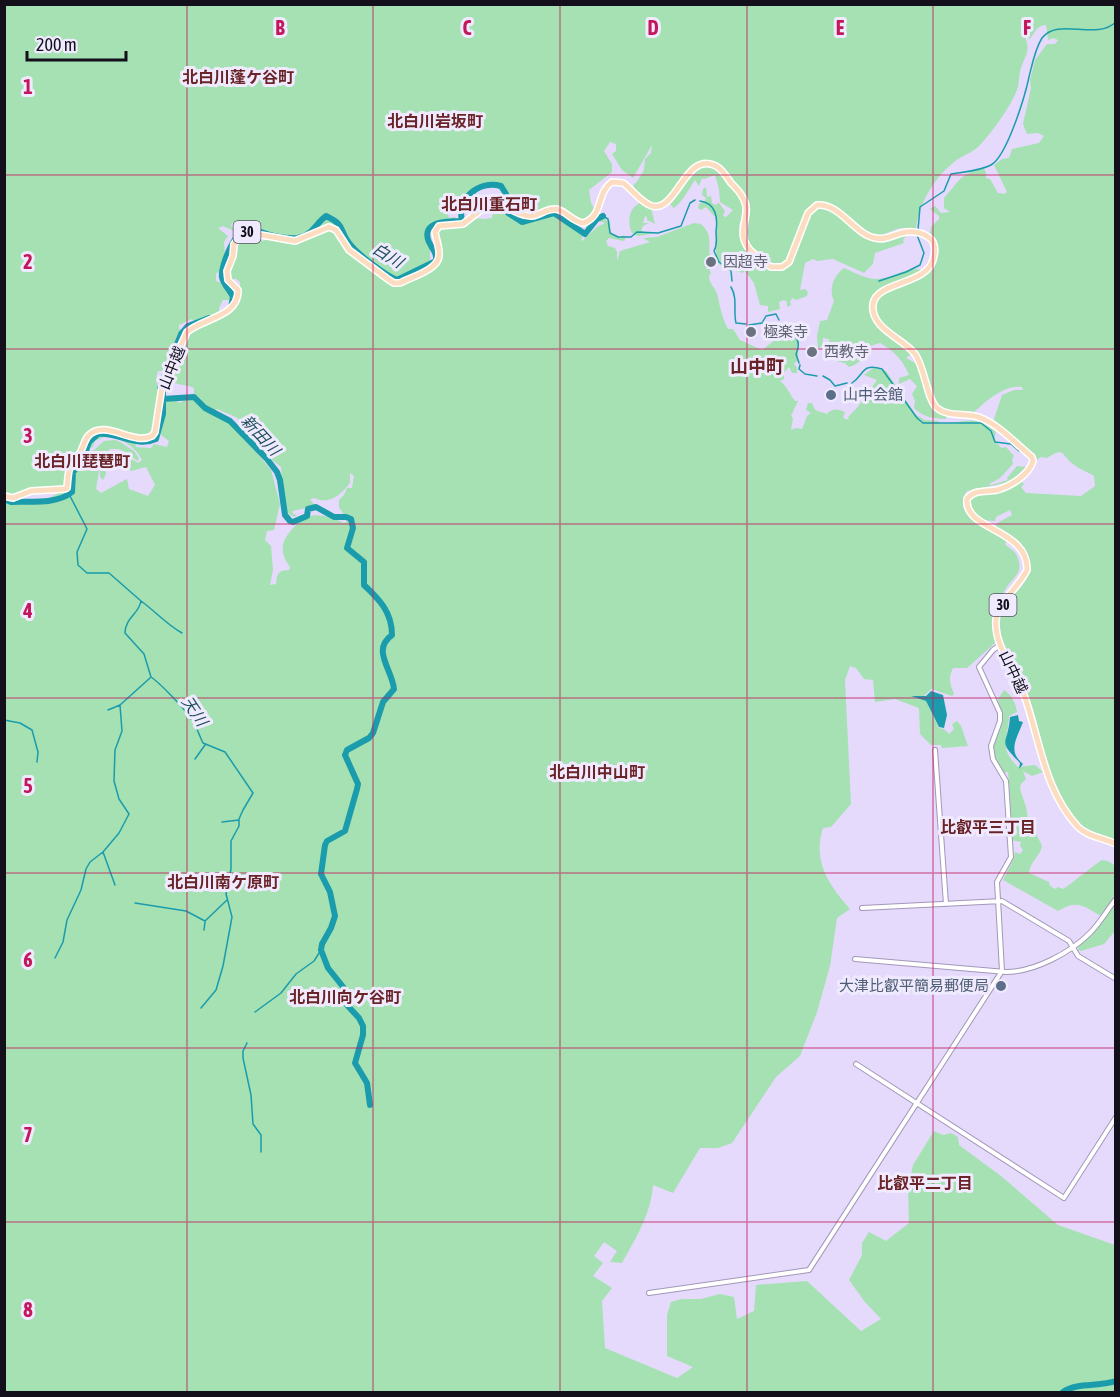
<svg xmlns="http://www.w3.org/2000/svg" width="1120" height="1397" font-family="'Asap Condensed','Noto Sans JP',sans-serif">
<rect width="100%" height="100%" fill="#e5dafc"/>
<!-- green -->
<path fill="#a5e1b2" fill-rule="evenodd" d="M5,5H1115V842C1104,838 1088,834 1078,825C1074,821 1072,814 1068,809C1044,772 1042,734 1027,694C1018,671 999,647 999,621C1000,598 1034,587 1029,562C1026,546 1008,535 995,527L997,523L1012,515L1010,510L996,517L995,521C982,521 977,517 968,508L969,498L975,495L1000,491L1021,481L1024,484L1021,487L1026,493L1081,496L1095,486L1094,476C1088,472 1079,469 1073,464C1061,455 1065,446 1047,458L1041,457L1036,460L1029,451L993,422L1002,395L1014,390H1023L1022,387C1004,384 985,402 973,413L950,412L938,406L917,354L903,339L880,321L875,309C879,289 901,284 918,277H922C938,268 941,246 930,233L931,227L939,219V216L930,209L935,206L941,213L950,212L944,208V198C959,182 959,174 983,168L986,172V178L990,179L998,193L1004,194L1007,192L994,165L1002,159L1009,158L1012,149L1039,143L1044,136L1038,133L1027,134L1023,124L1031,88L1030,80L1035,60L1047,44H1055L1058,40L1053,38L1048,40L1046,25C1038,25 1034,33 1030,39L1025,37C1032,53 1023,57 1020,72C1019,76 1019,81 1018,86C1015,101 992,132 981,144C973,153 963,155 954,162C934,178 918,205 916,229C912,228 907,228 902,228C891,229 882,239 870,234C848,226 841,202 814,204L807,211L786,262C778,267 773,266 765,260C750,248 740,241 745,220C747,213 749,208 747,201C734,183 722,159 698,162L663,201C650,209 643,197 633,189L634,184L636,183L644,170L645,159L651,153L652,145L633,178L622,170L612,154L616,151V144L610,142L604,151L612,164V172L589,190L591,203L596,211C582,229 572,217 557,207C538,213 531,217 512,207L509,197H507V205L502,202L501,190L491,185L481,188L475,194L472,192L464,202L460,210H447L449,218L455,217L456,223C445,222 431,221 427,234L432,246L430,247V265L401,280L382,278C388,280 396,283 401,284C410,284 440,267 441,258C442,247 435,239 439,229L473,218L485,219L492,218L494,205L496,203L507,209L519,224H523V219L530,222L537,216L561,214L575,229L580,228L585,232L581,240L582,241L597,227L605,223L598,221L592,224L589,232H587L586,225L600,214L604,215L607,222L610,220L611,234L621,238L623,235L626,237L624,241L609,238L606,241L608,246L615,248L617,252V261L620,251L650,242L643,238L657,237L694,223L701,224C715,237 706,244 711,258L708,261L706,269H709L711,273L709,276C709,284 715,287 717,294C720,306 722,318 728,329H733L740,340L762,350L780,336L781,327L785,328L799,339L798,360L794,364L797,368V373H792L789,367L784,373V379L780,381C787,386 790,395 795,401H798L791,416L793,418L791,430L796,428L802,429L807,416L811,413L806,410L808,403H812L815,410L827,414C833,408 837,409 845,412L843,418L849,420L848,417L857,408L877,380L864,375L873,368L886,371L916,415L925,420L938,421L940,424C967,423 974,413 996,432C993,440 996,443 1002,448L1006,447L1014,456L1012,459L1013,464L1000,478L989,484L991,485L1008,480L1007,478L1017,466L1026,467L1010,482L967,491C960,500 962,510 970,517L1007,540L1005,544C1008,548 1014,550 1016,554C1027,575 1009,578 1003,594L1007,595C992,613 991,619 996,642L967,668H953C948,678 950,684 954,694L952,696L931,689L924,696H912L926,701L939,728L944,729L949,734L954,729L952,724L957,721L961,726L968,746L942,748L941,745H931L920,734L919,708L895,699L875,702L873,680L864,679L856,668L850,666L845,680L851,804L831,827L823,828C812,861 829,885 850,909L837,918L830,966L817,1012L800,1056L776,1077L732,1143L718,1148H700L673,1193L653,1185C651,1214 636,1238 622,1263L610,1262L617,1251L604,1242L594,1256L603,1263L593,1276L612,1288L602,1301L605,1348L677,1378L693,1367L667,1356V1315L671,1302L682,1299H701L720,1294L734,1297L737,1319L754,1311L756,1285L807,1281L861,1331L881,1319L865,1302L849,1280L862,1255V1243L869,1232L886,1241L909,1223L908,1188L913,1165L934,1131L943,1135L951,1133L958,1137L959,1145L1001,1176L1058,1225L1115,1245V1392H5L4,498C36,512 40,499 68,490L70,472L83,453L94,450L104,441L115,440L120,442L134,451L139,458L138,461L119,449H110L101,459L96,489L101,493L127,479L129,489L148,496L155,485L146,467L131,471L126,466L117,463L105,469L106,474L103,480L100,477C99,463 105,454 119,451L138,463L142,460C136,446 120,438 106,436L95,441L93,447L87,448C100,426 116,436 135,443L136,447L151,448L154,444L167,447L169,441L161,435L159,427L164,400L172,398L180,403L194,395L202,399L194,394V388C185,384 176,385 167,380L172,371L176,373L179,368L182,353L180,350C183,344 186,335 192,330C206,319 238,319 241,296C241,292 240,287 240,282L235,278L232,281C227,267 240,256 238,242L246,234L263,241L274,236L258,234L256,229L260,233H269L247,221L232,223L231,225L234,231L223,226L218,228L228,236L224,242L225,256L228,260L221,272L216,273V281L221,283L224,279L226,280L237,293L229,300H223L219,308V313L195,322L192,319L179,325V329L185,332L182,335L178,333L175,342L180,344L178,348L174,347L172,357L173,359L165,375L162,371H158C155,379 156,384 160,391L154,431L147,437L107,430L88,436L79,453L67,468L65,486L59,490L30,491L12,497L4,492ZM217,409L238,418C238,428 249,432 250,442L281,467C283,485 276,508 294,517L297,515L293,514L292,511L315,506L310,499L314,498C329,505 341,495 350,483V473L354,476L352,488H347L344,495L339,500V507L348,521L344,523C329,516 319,513 303,517C289,534 273,543 290,567L289,570C278,570 277,574 276,584L270,585L273,570L271,546L265,540L267,531L274,530L280,504L271,470L232,421L224,416H218L214,411Z
M705,165L715,168L721,173L739,196L744,210L739,226L742,240L775,269L792,260L814,207L830,208L875,239L903,232L907,235L903,240L904,243L875,253L873,264L864,273L833,259L817,261L813,259L805,263L800,290L805,289L808,292L807,296L796,300L793,298L790,301L791,305L787,307V302L784,300L779,302L780,309L768,312V306L760,305L754,283L745,271L742,273C736,270 725,270 720,265C712,257 719,229 716,218L706,207L701,210L698,208L699,204L705,201L706,198L702,195L703,189L706,187L707,197L711,196L712,203L715,205L719,203L725,211L723,216L726,217L733,210L720,202L719,189L715,175L704,179L702,178L699,186L695,180C688,190 684,200 674,208L668,202L699,168Z
M643,202L646,206L651,208L655,224L647,220V217L645,216L643,223H649L643,226L641,230L646,233H657L638,236L632,233C627,222 628,206 643,202Z
M844,268C854,272 865,279 876,279C892,280 905,266 922,270C904,282 865,285 872,315L910,352V355L906,358L917,364L934,408L946,416V419C933,418 924,418 914,408L915,401L912,394L917,386L910,379L899,384V378L909,375C902,359 895,352 880,343L870,346L867,358C860,359 856,366 849,367L845,363L836,361L830,350L829,339L823,338V345L818,349L817,336L820,321L827,320L834,301C828,289 834,275 844,268Z
M1004,690C1012,695 1016,704 1017,712L1009,716C1008,741 998,747 1018,767L1035,765L1043,772L1032,776L1023,771L1026,779L1021,784L1020,789L1026,807L1029,825L1034,829L1042,846C1040,856 1030,862 1029,873L1049,882L1050,886L1055,889L1058,887L1063,889C1070,885 1099,861 1102,860C1107,860 1112,863 1115,866C1115,893 1118,894 1101,916C1083,906 1078,899 1058,911L1003,880L1014,858L1015,852L1020,854L1023,850L1020,846L1021,842L1011,840L1012,836L1017,834V830L1012,827L1009,783L1008,772L1003,773C999,765 993,755 993,746C993,726 1005,725 998,699Z
M1115,903V931L1104,944L1081,951L1078,950L1079,944L1091,936Z"/>
<!-- water -->
<path fill="#1a9cad" d="M931,691L943,695L947,715L944,728L939,727L926,701L911,696H926Z
M1018,715L1019,721L1023,722C1017,738 1007,751 1023,764L1019,769L1020,763C996,738 1008,747 1010,717Z"/>
<g fill="none" stroke-linecap="round" stroke-linejoin="round">
<!-- stream -->
<path stroke="#1a9cad" stroke-width="1.5" d="M700,201C716,203 718,218 716,231C716,239 718,244 714,251L719,262L731,271L732,281
M603,216L608,219L610,233L618,237H631L637,232L658,233L681,226L690,203L695,200
M918,230L920,207L944,191L951,174C963,172 980,171 991,165C1007,156 1025,96 1029,77C1032,65 1035,49 1042,38C1058,17 1096,41 1116,22
M879,281L906,272L920,265L924,253L917,235
M731,287C738,299 733,310 736,323L746,324
M749,325L762,323L766,316L776,314L779,320
M782,325L784,329C796,335 802,341 796,354L799,363
M800,365L799,369L805,374L817,376
M823,376L830,380L835,386L847,383
M852,383C865,374 861,363 882,369L917,418L923,423H981L991,431L995,442L1011,444L1019,451
M69,494L87,529L77,552L78,565L87,573H109L141,601C139,614 125,618 125,633L144,654L151,677C160,683 186,710 192,720C197,727 199,735 203,743L225,752L253,793L243,810L239,819V826L231,841V869L226,894L232,917L223,966L216,990L201,1008
M141,601C155,611 167,625 182,633
M108,710L120,705L150,678
M4,720L20,723L32,730L38,752L37,762
M195,759L205,745
M222,822L239,820
M103,852L115,885
M4,884L5,885
M135,903L186,911L205,921L227,900
M204,930L205,922
M55,958L63,942L67,920L81,890L86,869L90,862L103,852L119,833L129,814L119,799L114,781L115,750L122,731L120,705
M255,1012L281,993L296,974L314,961L321,950
M247,1043L243,1051V1058L251,1095L253,1124L261,1135V1152"/>
<!-- river -->
<path stroke="#1a9cad" stroke-width="6" d="M231,307L233,297C230,290 223,284 222,277C220,266 237,227 249,227C254,226 257,230 261,232C270,236 288,239 298,238C313,235 316,223 326,216C347,226 338,229 349,243C356,253 386,276 397,280L436,261C437,253 433,250 429,242C420,221 448,221 462,221C457,198 479,180 501,186L506,194L508,213L522,222L554,213L585,234L597,219L603,216
M160,387L181,334L188,326L209,318
M163,399L194,397L205,408L230,421L267,459L277,472L280,480L285,515L290,521L293,522L307,516L308,509L316,507L334,517H346L351,519L353,528L347,548L364,562V585C379,599 392,612 392,635C371,650 392,669 394,689L383,702L373,733L369,738L347,750L345,755L358,784L357,789L345,831L327,841L325,845L321,874L330,892L335,916L331,928L322,944L321,950L328,968L344,988L347,1005L359,1018L363,1026V1035L355,1063L367,1083L370,1105
M4,499L11,502C30,501 56,505 72,492L73,472L83,460L89,442L98,434C119,432 136,448 156,439L163,414V392
M1063,1392C1077,1382 1099,1387 1116,1381"/>
<defs>
<path id="tertiary" d="M935,750L946,904
M862,908L1002,901L1069,941L1078,956L1116,979
M855,959L1006,972C1034,972 1070,953 1090,933C1100,923 1107,910 1116,899
M856,1064L1064,1198L1116,1117
M649,1293L809,1270L1002,971L997,882L1011,857L1006,781L993,759L991,746L1000,721V713L979,667L993,650L1000,645"/>
<path id="primary" d="M4,496L13,498L31,491L65,489L67,488C69,465 68,471 80,453C83,448 84,441 88,436C105,418 133,446 152,436L155,432L162,387L187,332C203,318 239,317 238,290L228,280L227,271L233,256L234,244L244,232L295,241L329,227L336,230L349,250L389,280L394,283H400C411,277 438,270 439,256C440,249 436,239 435,232L439,226L463,224L491,202H496C506,206 521,217 532,216C540,215 551,206 559,210C568,213 573,222 584,223C604,215 596,193 612,182L623,183C632,189 641,203 652,206C677,213 685,150 716,166C722,169 727,177 731,183C737,189 744,196 746,206C748,220 738,231 747,246C752,254 763,261 771,267H782L789,262L808,213L817,205C840,203 854,234 875,238C891,242 901,226 923,234C927,236 931,238 933,242C935,246 935,251 934,256C930,286 877,280 873,304C870,329 903,338 915,354C925,368 927,400 937,408C949,418 968,412 981,418C999,425 1016,444 1032,457L1033,461C1029,475 1011,486 997,490C987,492 974,489 967,499C964,531 1028,528 1027,570C1020,585 997,604 996,620C994,647 1015,668 1023,692C1040,738 1043,789 1078,827C1088,837 1104,838 1116,844"/>
</defs>
<!-- tertiary casing -->
<use href="#tertiary" stroke="#a398b8" stroke-width="6"/>
<!-- primary casing -->
<use href="#primary" stroke="#fff" stroke-width="8"/>
<!-- tertiary -->
<use href="#tertiary" stroke="#fff" stroke-width="4"/>
<!-- primary -->
<use href="#primary" stroke="#fcddc1" stroke-width="5"/>
</g>
<!-- grid -->
<path fill="none" stroke="#c2185b" stroke-width="1.5" stroke-opacity="0.55" d="M187,4V1392M373,4V1392M560,4V1392M747,4V1392M933,4V1392M4,175H1116M4,349H1116M4,524H1116M4,698H1116M4,873H1116M4,1048H1116M4,1222H1116"/>
<!-- markers -->
<g fill="#6b7280" stroke="#f0eaff" stroke-width="2">
<circle cx="711" cy="262" r="6"/>
<circle cx="751" cy="332" r="6"/>
<circle cx="812" cy="352" r="6"/>
</g>
<g fill="#5c6f8a" stroke="#f0eaff" stroke-width="2">
<circle cx="831" cy="395" r="6"/>
<circle cx="1001" cy="986" r="6"/>
</g>
<g text-anchor="middle" stroke-width="6" stroke-linejoin="round" paint-order="stroke">
<!-- shield labels -->
<g fill="#f0eaff" stroke="#55515f" stroke-width="1.5">
<rect x="233.5" y="221" width="27" height="22" rx="4.5"/>
<rect x="989.5" y="594" width="27" height="22" rx="4.5"/>
</g>
<g font-size="14" font-weight="bold" fill="#130f1b">
<text x="247" y="237">30</text>
<text x="1003" y="610">30</text>
</g>
<!-- worship labels -->
<g font-size="15" fill="#5b616d" stroke="#f0eaff" text-anchor="start">
<text x="723" y="267">因超寺</text>
<text x="763" y="337">極楽寺</text>
<text x="824" y="357">西教寺</text>
</g>
<!-- street labels -->
<g font-size="15" fill="#130f1b" stroke="#f0eaff">
<text transform="translate(172 368) rotate(-68)" y="5">山中越</text>
<text transform="translate(1013 672) rotate(65)" y="5">山中越</text>
</g>
<!-- service labels -->
<g font-size="15" fill="#4e5e75" stroke="#f0eaff" text-anchor="start">
<text x="843" y="400">山中会館</text>
<text x="989" y="991" text-anchor="end">大津比叡平簡易郵便局</text>
</g>
<!-- neighbourhood labels -->
<g font-size="16" font-weight="bold" fill="#6a2427" stroke="#f0eaff">
<text x="238" y="83">北白川蓬ケ谷町</text>
<text x="435" y="127">北白川岩坂町</text>
<text x="489" y="210">北白川重石町</text>
<text x="82" y="467">北白川琵琶町</text>
<text x="597" y="778">北白川中山町</text>
<text x="988" y="833">比叡平三丁目</text>
<text x="223" y="888">北白川南ケ原町</text>
<text x="345" y="1003">北白川向ケ谷町</text>
<text x="925" y="1189">比叡平二丁目</text>
</g>
<!-- water labels -->
<g font-size="16" font-style="italic" fill="#1d4f57" stroke="#f0eaff">
<text transform="translate(388 255) rotate(31)" y="6">白川</text>
<text transform="translate(261 435) rotate(47)" y="6">新田川</text>
<text transform="translate(195 711) rotate(56)" y="6">天川</text>
</g>
<!-- quarter labels -->
<g font-size="18" font-weight="bold" fill="#6a2427" stroke="#f0eaff">
<text x="757" y="373">山中町</text>
</g>
</g>
<g font-size="20" text-anchor="middle" font-weight="bold" fill="#c2185b" stroke="#f0eaff" stroke-width="6" stroke-linejoin="round" paint-order="stroke">
<text x="280" y="35">B</text>
<text x="467" y="35">C</text>
<text x="653" y="35">D</text>
<text x="840" y="35">E</text>
<text x="1027" y="35">F</text>
<text x="28" y="94">1</text>
<text x="28" y="269">2</text>
<text x="28" y="443">3</text>
<text x="28" y="618">4</text>
<text x="28" y="793">5</text>
<text x="28" y="967">6</text>
<text x="28" y="1142">7</text>
<text x="28" y="1317">8</text>
</g>
<!-- border -->
<rect width="1120" height="1397" fill="none" stroke="#130f1b" stroke-width="12"/>
<!-- scale -->
<path d="M27 51v9h99v-9" fill="none" stroke="#130f1b" stroke-width="3"/>
<text x="36" y="51" font-size="18" fill="#130f1b" stroke="#f0eaff" stroke-width="4.5" paint-order="stroke">200 m</text>
</svg>
